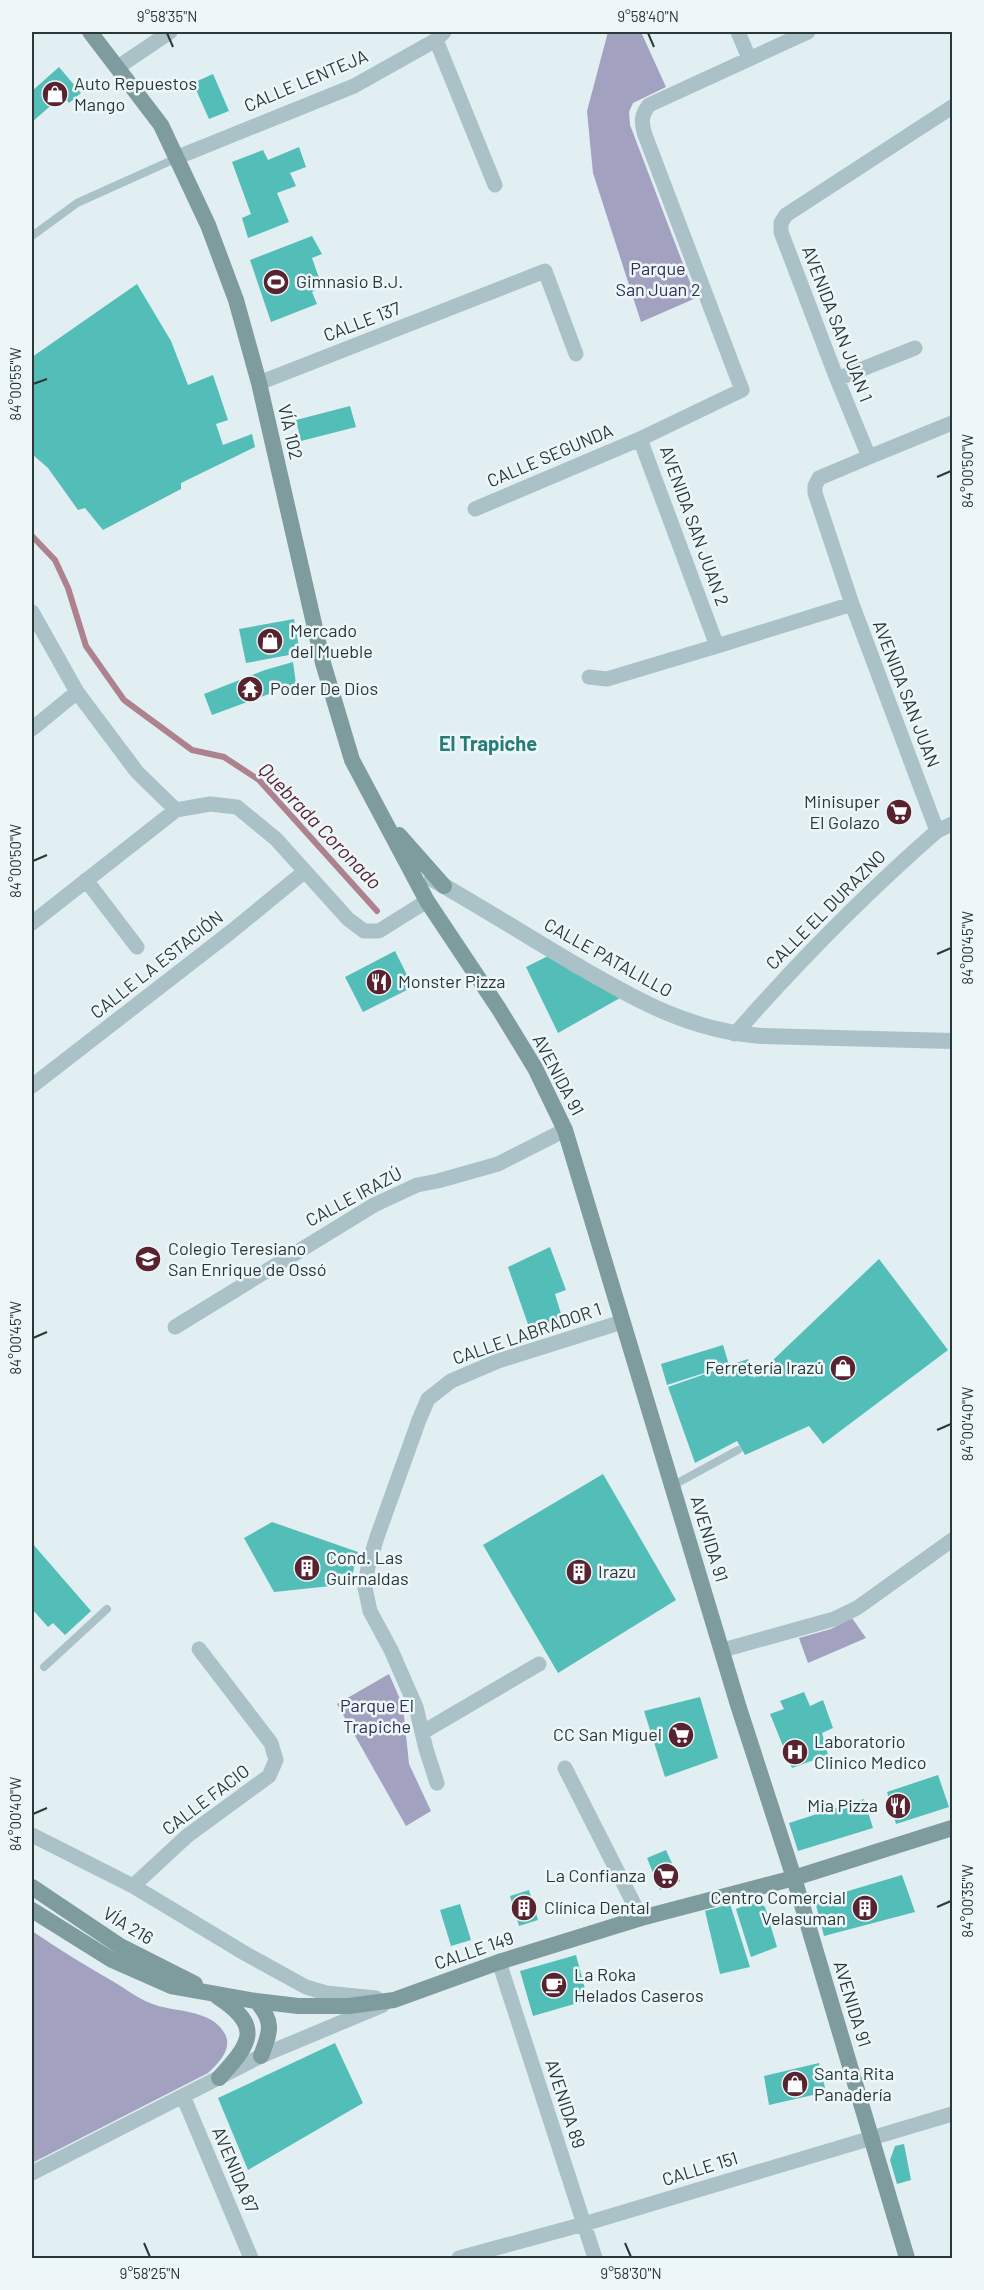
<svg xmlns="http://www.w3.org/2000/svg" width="984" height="2290" font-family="Barlow,sans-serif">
<rect width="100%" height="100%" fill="#e1eef2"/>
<!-- green -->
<path fill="#a2a1c0" d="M608,32H641L666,87L633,103L629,112L630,125L696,298L641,322L593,173L587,111Z
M852,1618L866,1638L808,1663L799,1638L831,1629Z
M389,1674L403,1706L409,1764L431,1811L406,1826L337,1704Z
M32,1931C58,1949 86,1966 114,1982C126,1989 137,1998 150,2003C173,2013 211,2008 225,2034C233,2049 218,2064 208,2073L32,2163Z"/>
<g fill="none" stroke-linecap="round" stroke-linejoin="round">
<!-- stream -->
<path stroke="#ad818d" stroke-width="6" d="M32,536L55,560L68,588L86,646L124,700L192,750L224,757L259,780L377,911"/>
</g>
<!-- building -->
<path fill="#53beb8" d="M59,67L81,93L69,103L63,95L32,122V91Z
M213,74L229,111L209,119L193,83Z
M299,147L306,167L290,173L296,186L277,193L289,222L248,238L242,218L251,214L232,162L263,150L268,160Z
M312,236L322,254L312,258L319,278L313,280L317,289L312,292L317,304L271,322L250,260Z
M137,284L171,341L188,385L213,375L228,420L216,424L223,445L252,434L255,447L181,483V489L103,530L85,508L78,510L48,468L32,454V357Z
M350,406L356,427L301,441L296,420Z
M294,619L300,653L246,663L239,629Z
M293,662L296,684L212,715L204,694L265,670Z
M395,951L413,987L363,1012L345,977Z
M550,955L620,998L558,1033L526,967Z
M550,1247L566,1290L555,1294L562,1317L557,1324L531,1333L508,1267Z
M879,1259L948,1350L823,1444L809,1426L745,1455L737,1441L695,1463L668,1387L748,1359L754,1378Z
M723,1345L729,1365L667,1385L661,1364Z
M603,1474L676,1600L558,1673L483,1545Z
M272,1522L358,1552L350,1584L274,1592L244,1538Z
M32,1543L91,1611L65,1635L53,1623L48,1627L32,1609Z
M804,1692L810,1706L823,1700L833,1728L822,1733L828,1755L792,1768L770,1714L784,1709L780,1701Z
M700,1697L718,1758L665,1777L644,1711Z
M938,1775L949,1807L896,1824L887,1792Z
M864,1799L873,1828L798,1851L789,1823Z
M666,1850L680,1881L660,1890L647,1858Z
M902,1875L915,1912L824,1936L816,1905L821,1899Z
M529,1890L538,1920L519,1926L510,1896Z
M757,1901L765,1907L777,1947L751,1957L736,1909Z
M460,1904L471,1940L451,1946L440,1910Z
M730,1904L750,1967L720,1974L705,1911Z
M576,1955L588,2000L533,2016L520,1971Z
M335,2043L363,2103L248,2170L218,2098Z
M819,2063L826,2092L769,2105L764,2076Z
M904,2144L911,2180L897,2184L890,2160L895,2146Z"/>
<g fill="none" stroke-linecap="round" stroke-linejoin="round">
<!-- service -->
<path stroke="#aac2c7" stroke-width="8" d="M32,236L77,203L177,158
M672,1486L738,1450
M44,1667L107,1609"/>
<!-- minor -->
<path stroke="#aac2c7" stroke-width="15" d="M738,32L749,58
M808,32L649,105C641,115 641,122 645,135L742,390L640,439L717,646L852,604
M436,40L495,185
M118,67L170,32
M178,157L354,86L436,40L444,32
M837,379L915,348
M259,383L545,271L576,354
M869,457L952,423
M475,509L640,439
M32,612L77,692L137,772L176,810L210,804L237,807L276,839L348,919L364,931H379L427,901
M589,677L607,679L717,646
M32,729L77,692
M937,831L852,604L815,493V486L819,478L869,457L837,379L781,232V223L786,215L952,107
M86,880L137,947
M32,923L176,810
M735,1034C798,962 865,894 937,831L952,824
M32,1086L232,931L304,872
M175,1327L374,1205L417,1185L438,1181L498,1164L565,1130
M723,1650L834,1619L857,1608L952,1540
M423,1732L539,1664
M565,1768L641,1918
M437,1783L426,1749L416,1707L391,1650L370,1611L365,1588L368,1567L377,1537L419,1420L428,1399L451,1381L498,1361L622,1322
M32,1835L133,1886L246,1954L306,1987L326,1993L376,1998
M133,1886L187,1836L269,1776L276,1760L271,1743L199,1649
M499,1962L595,2258
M183,2096L251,2258
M32,2173L261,2056L383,2005
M459,2258L584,2224L952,2114"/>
<!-- tertiary -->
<path stroke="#aac2c7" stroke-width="16" d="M432,879C481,907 529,937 578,966C639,1001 690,1031 761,1036L952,1041"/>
<!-- secondary -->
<path stroke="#7e9b9d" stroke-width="16" d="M90,32L161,125L208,225L236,300L259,383L323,663L352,760L427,901L499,1009L535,1068L565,1130L738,1705L794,1878L907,2258
M399,835L444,886
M32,1887L120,1946L195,1984
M32,1910L112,1960L171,1986L256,2001L298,2006H349L394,2000L499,1962L641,1918L794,1878L952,1828
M218,1997C264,2027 250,2044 219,2078
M256,2001C275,2022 270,2032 261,2056"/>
</g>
<!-- ticks -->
<path fill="none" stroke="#2b3838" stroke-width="2" d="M167,33L173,47M648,33L654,47M33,384L47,379M937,477L951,471M33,861L47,855M937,954L951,948M33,1338L47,1332M937,1430L951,1424M33,1814L47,1808M937,1907L951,1901M144,2243L150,2257M625,2243L631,2257"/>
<!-- icons -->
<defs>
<symbol id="shop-disc" viewBox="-11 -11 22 22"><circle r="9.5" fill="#58232f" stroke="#edf7f9"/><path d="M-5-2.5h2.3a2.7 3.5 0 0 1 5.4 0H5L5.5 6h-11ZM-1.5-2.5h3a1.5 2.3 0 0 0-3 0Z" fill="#fff"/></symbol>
<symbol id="stadium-disc" viewBox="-11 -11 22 22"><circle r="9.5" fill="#58232f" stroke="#edf7f9"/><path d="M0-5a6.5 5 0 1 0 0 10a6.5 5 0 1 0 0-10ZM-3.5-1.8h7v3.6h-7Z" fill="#fff"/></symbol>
<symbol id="temple-disc" viewBox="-11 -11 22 22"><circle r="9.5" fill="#58232f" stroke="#edf7f9"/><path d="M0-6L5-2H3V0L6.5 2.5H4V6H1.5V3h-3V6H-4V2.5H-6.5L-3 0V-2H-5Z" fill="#fff"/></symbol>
<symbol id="supermarket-disc" viewBox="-11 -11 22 22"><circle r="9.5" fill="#58232f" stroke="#edf7f9"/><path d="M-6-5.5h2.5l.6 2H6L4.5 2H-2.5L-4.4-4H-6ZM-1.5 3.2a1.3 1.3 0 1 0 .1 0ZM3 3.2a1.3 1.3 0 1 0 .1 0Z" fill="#fff"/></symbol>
<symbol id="restaurant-disc" viewBox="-11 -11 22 22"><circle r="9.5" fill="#58232f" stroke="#edf7f9"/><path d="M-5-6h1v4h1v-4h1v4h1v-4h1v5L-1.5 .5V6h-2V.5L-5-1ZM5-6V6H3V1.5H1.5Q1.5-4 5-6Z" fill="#fff"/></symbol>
<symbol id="school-disc" viewBox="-11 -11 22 22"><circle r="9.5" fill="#58232f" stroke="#edf7f9"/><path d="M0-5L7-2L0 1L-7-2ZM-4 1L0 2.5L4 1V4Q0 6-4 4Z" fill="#fff"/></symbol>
<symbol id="building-disc" viewBox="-11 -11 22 22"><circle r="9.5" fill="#58232f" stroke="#edf7f9"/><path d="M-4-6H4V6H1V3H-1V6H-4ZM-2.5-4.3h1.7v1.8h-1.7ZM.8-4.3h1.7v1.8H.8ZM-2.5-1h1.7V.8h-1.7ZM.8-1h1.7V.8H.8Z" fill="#fff"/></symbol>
<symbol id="hospital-disc" viewBox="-11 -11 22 22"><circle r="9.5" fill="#58232f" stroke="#edf7f9"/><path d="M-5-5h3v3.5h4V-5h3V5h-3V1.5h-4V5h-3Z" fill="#fff"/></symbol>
<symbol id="cafe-disc" viewBox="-11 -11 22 22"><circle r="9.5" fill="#58232f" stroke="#edf7f9"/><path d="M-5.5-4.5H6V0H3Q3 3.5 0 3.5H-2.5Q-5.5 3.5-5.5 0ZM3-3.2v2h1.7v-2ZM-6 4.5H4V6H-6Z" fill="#fff"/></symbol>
</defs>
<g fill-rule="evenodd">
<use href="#shop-disc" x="40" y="79" width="30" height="30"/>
<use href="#stadium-disc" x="261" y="267" width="30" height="30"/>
<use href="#shop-disc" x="255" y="626" width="30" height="30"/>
<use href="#temple-disc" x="235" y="674" width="30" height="30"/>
<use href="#supermarket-disc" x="884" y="797" width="30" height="30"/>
<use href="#restaurant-disc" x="364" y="967" width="30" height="30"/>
<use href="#school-disc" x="133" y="1244" width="30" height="30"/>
<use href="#shop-disc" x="828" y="1353" width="30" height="30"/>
<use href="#building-disc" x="292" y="1553" width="30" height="30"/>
<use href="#building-disc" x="564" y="1557" width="30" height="30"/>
<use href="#supermarket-disc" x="666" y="1720" width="30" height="30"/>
<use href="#hospital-disc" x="780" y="1737" width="30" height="30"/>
<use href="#restaurant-disc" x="883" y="1791" width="30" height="30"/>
<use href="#supermarket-disc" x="651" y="1861" width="30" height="30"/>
<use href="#building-disc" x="509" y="1893" width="30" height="30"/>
<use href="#building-disc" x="850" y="1893" width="30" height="30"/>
<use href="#cafe-disc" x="539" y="1970" width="30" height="30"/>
<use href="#shop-disc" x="780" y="2069" width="30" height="30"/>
</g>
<g text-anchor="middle" stroke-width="5" stroke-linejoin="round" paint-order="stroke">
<!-- street labels -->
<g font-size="18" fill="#2b3838" stroke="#edf7f9">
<text transform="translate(306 81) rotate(-23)" y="6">CALLE LENTEJA</text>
<text transform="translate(362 322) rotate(-21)" y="6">CALLE 137</text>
<text transform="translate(837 324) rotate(69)" y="6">AVENIDA SAN JUAN 1</text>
<text transform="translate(290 432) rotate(77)" y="6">VÍA 102</text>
<text transform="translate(550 456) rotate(-23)" y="6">CALLE SEGUNDA</text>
<text transform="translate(694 526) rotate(70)" y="6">AVENIDA SAN JUAN 2</text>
<text transform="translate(906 694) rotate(69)" y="6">AVENIDA SAN JUAN</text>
<text transform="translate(826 910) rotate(-45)" y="6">CALLE EL DURAZNO</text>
<text transform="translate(608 958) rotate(29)" y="6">CALLE PATALILLO</text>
<text transform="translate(157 965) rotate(-38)" y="6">CALLE LA ESTACIÓN</text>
<text transform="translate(558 1075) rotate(62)" y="6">AVENIDA 91</text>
<text transform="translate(354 1197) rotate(-28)" y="6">CALLE IRAZÚ</text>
<text transform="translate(527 1334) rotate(-19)" y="6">CALLE LABRADOR 1</text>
<text transform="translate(709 1539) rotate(73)" y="6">AVENIDA 91</text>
<text transform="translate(206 1800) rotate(-37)" y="6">CALLE FACIO</text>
<text transform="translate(128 1926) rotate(31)" y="6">VÍA 216</text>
<text transform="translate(474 1951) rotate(-19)" y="6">CALLE 149</text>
<text transform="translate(852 2004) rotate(73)" y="6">AVENIDA 91</text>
<text transform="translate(565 2104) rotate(72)" y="6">AVENIDA 89</text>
<text transform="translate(700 2169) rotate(-17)" y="6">CALLE 151</text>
<text transform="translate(235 2170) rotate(67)" y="6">AVENIDA 87</text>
</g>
<!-- poi labels -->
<g font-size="18" fill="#2b3838" stroke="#edf7f9" text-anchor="start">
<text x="74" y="90">Auto Repuestos<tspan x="74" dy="21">Mango</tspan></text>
<text x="296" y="288">Gimnasio B.J.</text>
<text x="290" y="637">Mercado<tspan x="290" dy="21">del Mueble</tspan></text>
<text x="270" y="695">Poder De Dios</text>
<text x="880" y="808" text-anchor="end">Minisuper<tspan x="880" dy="21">El Golazo</tspan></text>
<text x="398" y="988">Monster Pizza</text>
<text x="168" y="1255">Colegio Teresiano<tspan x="168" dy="21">San Enrique de Ossó</tspan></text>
<text x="824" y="1374" text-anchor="end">Ferretería Irazú</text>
<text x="326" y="1564">Cond. Las<tspan x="326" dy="21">Guirnaldas</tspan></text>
<text x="598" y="1578">Irazu</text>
<text x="662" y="1741" text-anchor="end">CC San Miguel</text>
<text x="814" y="1748">Laboratorio<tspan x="814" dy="21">Clinico Medico</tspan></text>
<text x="878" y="1812" text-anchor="end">Mia Pizza</text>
<text x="646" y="1882" text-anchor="end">La Confianza</text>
<text x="846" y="1904" text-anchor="end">Centro Comercial<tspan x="846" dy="21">Velasuman</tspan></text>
<text x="544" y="1914">Clínica Dental</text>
<text x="574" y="1981">La Roka<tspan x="574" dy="21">Helados Caseros</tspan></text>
<text x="814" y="2080">Santa Rita<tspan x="814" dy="21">Panadería</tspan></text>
</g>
<!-- park labels -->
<g font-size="18" fill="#333055" stroke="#edf7f9">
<text x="658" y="275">Parque<tspan x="658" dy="21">San Juan 2</tspan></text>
<text x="377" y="1712">Parque El<tspan x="377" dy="21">Trapiche</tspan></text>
</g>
<!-- neighbourhood labels -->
<g font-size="20" font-weight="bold" fill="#287c78" stroke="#edf7f9">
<text x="488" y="751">El Trapiche</text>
</g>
<!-- water labels -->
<g font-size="20" font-style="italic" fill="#58232f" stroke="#edf7f9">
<text transform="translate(320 826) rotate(46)" y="7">Quebrada Coronado</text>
</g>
</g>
<!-- border -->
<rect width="984" height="2290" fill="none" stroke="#edf7f9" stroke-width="66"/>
<rect x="33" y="33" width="918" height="2224" fill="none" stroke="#2b3838" stroke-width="2"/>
<g font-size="15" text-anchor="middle" fill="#2b3838">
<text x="167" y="22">9°58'35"N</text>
<text x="648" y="22">9°58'40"N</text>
<text transform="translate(16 384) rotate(-90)" y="5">84°00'55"W</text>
<text transform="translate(968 471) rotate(-90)" y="5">84°00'50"W</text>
<text transform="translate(16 861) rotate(-90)" y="5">84°00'50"W</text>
<text transform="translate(968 948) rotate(-90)" y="5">84°00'45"W</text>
<text transform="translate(16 1338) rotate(-90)" y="5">84°00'45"W</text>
<text transform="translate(968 1424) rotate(-90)" y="5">84°00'40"W</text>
<text transform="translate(16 1814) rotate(-90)" y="5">84°00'40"W</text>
<text transform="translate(968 1901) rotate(-90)" y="5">84°00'35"W</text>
<text x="150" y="2279">9°58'25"N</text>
<text x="631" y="2279">9°58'30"N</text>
</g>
</svg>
